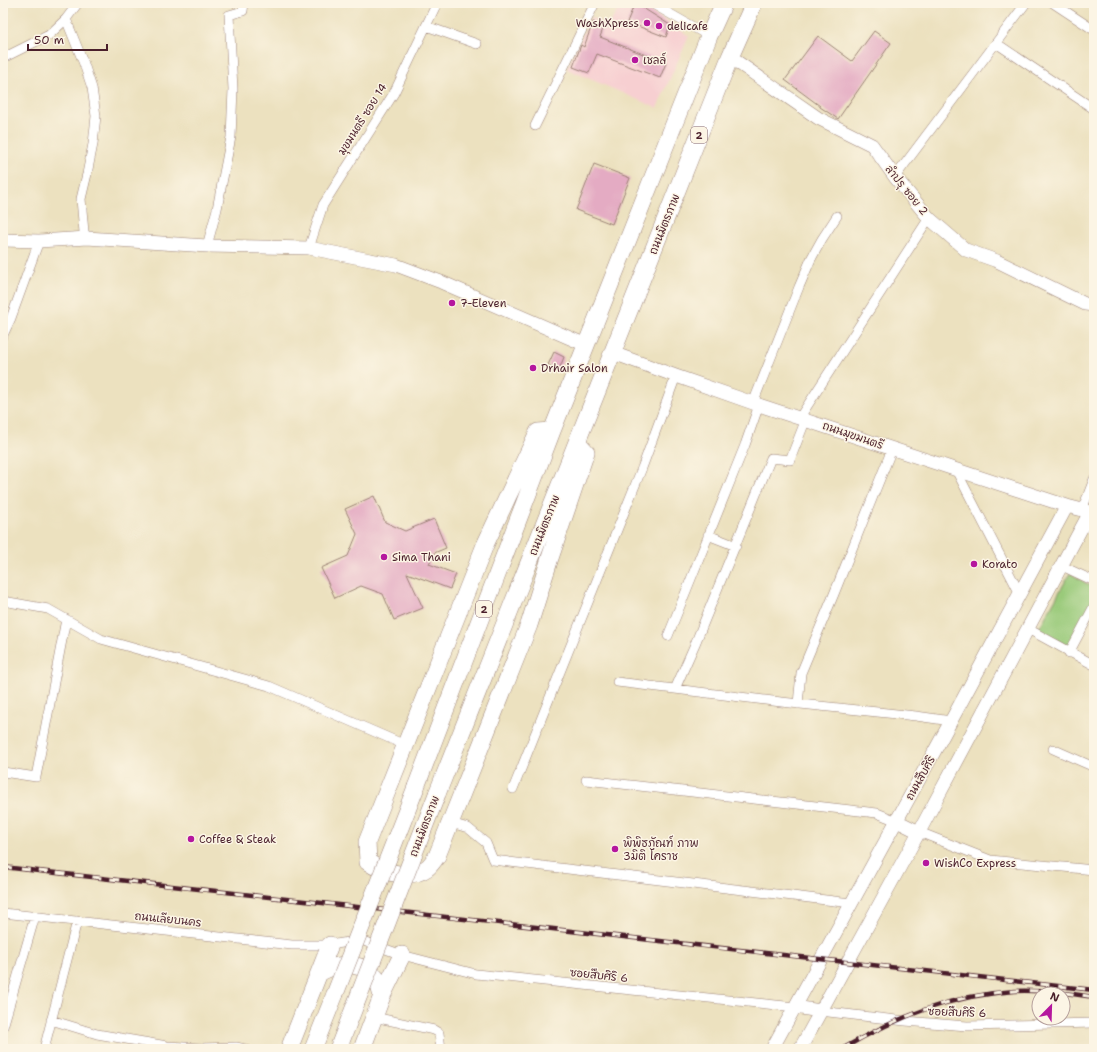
<svg xmlns="http://www.w3.org/2000/svg" width="1097" height="1052" font-family="'Shantell Sans','Playpen Sans Thai',sans-serif">
<rect width="100%" height="100%" fill="#fcf5e5"/>
<filter id="ink" filterUnits="userSpaceOnUse"><feTurbulence type="fractalNoise" baseFrequency=".025" numOctaves="2"/><feDisplacementMap in="SourceGraphic" scale="8" xChannelSelector="R" yChannelSelector="G"/><feConvolveMatrix kernelMatrix="1 2 1 2 8 2 1 2 1" color-interpolation-filters="sRGB"/></filter>
<filter id="wash" filterUnits="userSpaceOnUse"><feTurbulence type="fractalNoise" baseFrequency=".012" numOctaves="4" result="noise"/><feDisplacementMap in="SourceGraphic" scale="16" xChannelSelector="R" yChannelSelector="G"/><feGaussianBlur stdDeviation="0.9" result="paint"/><feColorMatrix in="noise" values="0 0 0 0 0 0 0 0 0 0 0 0 0 0 0 0 0 1.4 0 .05"/><feComposite in="paint" operator="in"/></filter>
<g filter="url(#wash)">
<rect width="100%" height="100%" fill="#ece1bf"/>
<!-- built -->
<path fill="#f7cfd1" d="M623,3H639L689,36L657,108L567,69L591,17L608,26Z"/>
<!-- green -->
<path fill="#9aca7a" stroke="#727452" d="M1070,573L1094,588V606L1072,648L1038,630Z"/>
<g id="blocks">
<!-- building -->
<path fill="#e4abc3" d="M635,3L670,25L666,37L627,22Z
M593,22L604,26L600,37L666,63L660,78L597,54L589,73L573,67L581,45L584,47Z
M874,31L891,43L838,119L820,107V106L785,80L818,36L852,61Z
M594,164L630,178L612,224L576,210Z
M554,352L564,357L559,370L548,365Z
M374,496L385,522L405,531L434,519L446,548L434,553L429,564L456,574L450,589L407,573L423,608L394,620L383,594L361,586L335,598L321,568L348,556L357,534L345,509Z"/>
</g>
</g>
<g filter="url(#ink)">
<use href="#blocks" fill-opacity="0" stroke="#9b8075" stroke-width="1"/>
<g fill="none" stroke-linecap="round" stroke-linejoin="round">
<defs>
<path id="street" d="M651,3L709,36
M1053,3L1094,30
M66,19L84,64L92,88L96,116L93,144L87,174L81,199L84,232L87,238
M426,26L477,44
M996,43L1094,109
M3,58L49,35L66,19L78,3
M535,126L595,3
M895,177L1026,3
M207,246L217,209L231,137L233,89L229,15L243,11L244,3
M309,248L323,205L394,93L437,3
M3,335L11,318L39,241
M753,403L799,287L811,259L822,239L837,216
M800,417L929,218
M956,470L1020,594
M1082,510L1094,479
M708,535L736,546
M1062,566L1094,581
M3,601L48,609L101,639L269,686L405,745
M1028,629L1094,665
M668,636L745,445L759,405
M1069,653L1094,606
M617,682L781,702L916,716L951,721
M675,689L695,644L771,458L790,460L806,419
M798,704L801,673L834,594L892,449
M1053,749L1094,767
M3,772L36,777L66,619
M586,780L877,813L897,821
M513,789L642,468L676,376
M451,823L468,828L486,843L493,860L851,903
M919,832L990,860L1094,870
M3,913L292,945H330L361,940L402,955L476,974L795,1007
M820,1011L905,1021L967,1026L1094,1023
M374,1017L434,1030L439,1033L441,1049
M51,1020L97,1034L167,1046L201,1048L236,1047L245,1049
M3,1027L35,916
M44,1049L77,921"/>
<path id="secondary" d="M730,57L818,118L872,145L895,177L929,218L966,250L997,261L1085,304L1094,305
M3,240L39,241L87,238L207,246L309,248L396,265L441,282L586,345
M613,353L676,376L753,403L1067,506L1094,513
M897,821L919,832
M795,1007L820,1011
M772,1049L951,721L1067,506
M800,1049L919,832L1090,512"/>
<path id="highway" d="M552,431L538,432L485,545L367,842L368,862C383,873 410,880 427,868C431,865 434,860 437,856L529,625L550,558L586,452L577,442
M416,787L552,431L709,36L724,3
M437,794L730,57L754,3
M319,973C338,963 360,960 376,978C379,982 380,991 382,996
M289,1049L330,945
M313,1049L335,994
M338,1049L356,1003
M362,1049L382,996L402,955"/>
</defs>
<!-- street casing -->
<use href="#street" stroke="#9b8075" stroke-width="10"/>
<!-- secondary casing -->
<use href="#secondary" stroke="#9b8075" stroke-width="14"/>
<!-- highway casing -->
<use href="#highway" stroke="#9b8075" stroke-width="18"/>
<!-- street -->
<use href="#street" stroke="#fff" stroke-width="9"/>
<!-- secondary -->
<use href="#secondary" stroke="#fff" stroke-width="13"/>
<!-- highway -->
<use href="#highway" stroke="#fff" stroke-width="17"/>
<defs>
<path id="rail" d="M3,867L1094,990
M842,1049C897,1017 951,995 1015,991C1041,990 1068,993 1094,997"/>
</defs>
<!-- rail casing -->
<use href="#rail" stroke="#4a1f2b" stroke-width="4.5"/>
<!-- rail -->
<use href="#rail" stroke="#fcf5e5" stroke-width="3" stroke-dasharray="9" stroke-linecap="butt"/>
<defs>
<path id="highway-bridge" d="M335,994L416,787
M356,1003L437,794"/>
</defs>
<!-- highway-bridge casing -->
<use href="#highway-bridge" stroke="#9b8075" stroke-width="18" stroke-linecap="butt"/>
<!-- highway-bridge -->
<use href="#highway-bridge" stroke="#fff" stroke-width="17"/>
</g>
</g>
<!-- markers -->
<g fill="#b5179e" stroke="#fcf5e5" stroke-width="1.5">
<circle cx="647" cy="23" r="4"/>
<circle cx="659" cy="26" r="4"/>
<circle cx="635" cy="60" r="4"/>
<circle cx="452" cy="303" r="4"/>
<circle cx="533" cy="368" r="4"/>
<circle cx="384" cy="557" r="4"/>
<circle cx="974" cy="564" r="4"/>
<circle cx="191" cy="839" r="4"/>
<circle cx="615" cy="849" r="4"/>
<circle cx="926" cy="863" r="4"/>
</g>
<g text-anchor="middle" stroke-width="3" stroke-linejoin="round" paint-order="stroke">
<!-- shield labels -->
<g fill="#fcf5e5" stroke="#7f5f63" stroke-width="1">
<rect x="691" y="127" width="16" height="16" rx="3"/>
<rect x="476" y="601" width="16" height="16" rx="3"/>
</g>
<g font-size="10" font-weight="bold" fill="#4a1f2b">
<text x="699" y="139">2</text>
<text x="484" y="613">2</text>
</g>
<!-- poi labels -->
<g font-size="11" fill="#4a1f2b" stroke="#fcf5e5" text-anchor="start">
<text x="639" y="27" text-anchor="end">WashXpress</text>
<text x="667" y="30">delicafe</text>
<text x="643" y="64">เชลล์</text>
<text x="460" y="307">7-Eleven</text>
<text x="541" y="372">Drhair Salon</text>
<text x="392" y="561">Sima Thani</text>
<text x="982" y="568">Korato</text>
<text x="199" y="843">Coffee &amp; Steak</text>
<text x="623" y="847">พิพิธภัณท์ ภาพ<tspan x="623" dy="13">3มิติ โคราช</tspan></text>
<text x="934" y="867">WishCo Express</text>
</g>
<!-- street labels -->
<g font-size="11" fill="#4a1f2b" stroke="#fcf5e5">
<text transform="translate(362 119) rotate(-58)" y="4">มุขมนตรี ซอย 14</text>
<text transform="translate(907 190) rotate(51)" y="4">ลำปรุ ซอย 2</text>
<text transform="translate(664 224) rotate(-68)" y="4">ถนนมิตรภาพ</text>
<text transform="translate(853 435) rotate(19)" y="4">ถนนมุขมนตรี</text>
<text transform="translate(544 525) rotate(-68)" y="4">ถนนมิตรภาพ</text>
<text transform="translate(920 778) rotate(-61)" y="4">ถนนสืบศิริ</text>
<text transform="translate(424 826) rotate(-69)" y="4">ถนนมิตรภาพ</text>
<text transform="translate(168 919) rotate(6)" y="4">ถนนเลียบนคร</text>
<text transform="translate(599 975) rotate(6)" y="4">ซอยสืบศิริ 6</text>
<text transform="translate(957 1012) rotate(2)" y="4">ซอยสืบศิริ 6</text>
</g>
</g>
<!-- margin -->
<rect width="1097" height="1052" fill="none" stroke="#fcf5e5" stroke-width="16"/>
<!-- north arrow -->
<g transform="translate(1051 1006) rotate(23)"><circle r="19" fill="#fcf5e5" stroke="#b59f9b"/>
<path d="M0-3L7 15L0 10L-7 15Z" fill="#b5179e"/>
<text y="-6" font-size="11" font-weight="bold" text-anchor="middle" fill="#4a1f2b">N</text>
</g>
<!-- scale -->
<path d="M28 44v6h79v-6" fill="none" stroke="#4a1f2b" stroke-width="2"/>
<text x="34" y="44" font-size="12" fill="#4a1f2b" stroke="#fcf5e5" stroke-width="3" paint-order="stroke">50 m</text>
</svg>
